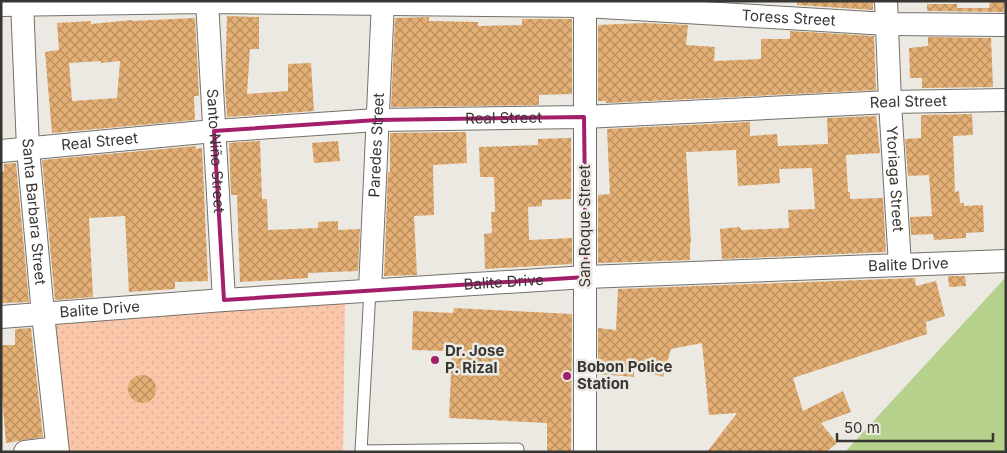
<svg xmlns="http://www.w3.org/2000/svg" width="1007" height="453" font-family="Inter,sans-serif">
<defs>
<pattern id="park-dots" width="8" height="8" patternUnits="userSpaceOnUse" patternTransform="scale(1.25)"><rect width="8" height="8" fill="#fac6aa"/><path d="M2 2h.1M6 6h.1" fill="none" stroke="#d7ab93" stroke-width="1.8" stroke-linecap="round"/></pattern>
<pattern id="building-cross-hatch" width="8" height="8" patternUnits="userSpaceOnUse" patternTransform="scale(1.25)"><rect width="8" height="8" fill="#e4af74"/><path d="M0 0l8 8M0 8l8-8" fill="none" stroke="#ba8f60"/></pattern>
</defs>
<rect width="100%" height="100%" fill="#ece9e2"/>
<!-- park -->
<path fill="url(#park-dots)" d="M345,303L343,452H68L54,324Z"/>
<!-- water -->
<path fill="#b5d18b" d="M1006,277V452H845Z"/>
<!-- building -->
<path fill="url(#building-cross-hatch)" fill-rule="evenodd" d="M797,1H873V10L797,5Z
M990,1L1006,3V12L927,11V4H957V8H989Z
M227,16L259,17V49H250L247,94L288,91V64L311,63L314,111L227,117L225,88Z
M429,17V21L478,22V26L522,25V19H572V94L539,95V105L391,107L395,18Z
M195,18L199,96H194L195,120L52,133L45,52L59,50L57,23L91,21V24L132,20V21ZM101,61V63L120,61L117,98L72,101L69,63Z
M643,23L688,25L686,45L715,47L714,61L761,59V39H790V31L874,36L876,90L606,103V101H598V25Z
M928,37L991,38L993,87L922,88V78H910L909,48L928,46Z
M972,114L973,135L953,136L955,192L959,191L960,203H964V206L983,205L984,232L966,233V238L934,240L933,234L911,235L910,217L932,216L929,175L908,176L905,139L921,138V115Z
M876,116L880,153L846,155L848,192H850V199L883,198L886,252L722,259L720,229L740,227L741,230L789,228L788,210L815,209L812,168L779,169L780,183L738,186L736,150L686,152L691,243H690V260L598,263V195L610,194L607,129L750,122V136L777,134L778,146L828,144L827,118Z
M466,132L467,163L433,165L434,215L414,216L417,275L384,276L388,172H390V133Z
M571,138V199L542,200V206L528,207L529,240L572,238V264L485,269L484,234L492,233L491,212H495L494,177H480L479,147L538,145V139Z
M260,141L262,199H267L268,230L318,228V222L338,221V230L360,229L358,271L308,273V278L240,282L237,195H231L229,143Z
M338,141L340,161L314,163L312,143Z
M196,146V149L202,148L208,281L175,282V289L129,292L125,216L89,218L93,297L55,300L42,160Z
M16,163L29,302L1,303V172L4,171V164Z
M948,276H965L966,286L949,287Z
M915,278L916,286L936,281L945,316L926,322L927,334L793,378L803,411L843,391L851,412L821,423L837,443L826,452H707L737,413L709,415L702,343L671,349L663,377L634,368V377L598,374V328L616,330L618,289Z
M454,308L572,314L571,452H547V423L449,418L452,351L412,350L413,311L453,313Z
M31,328L43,437L6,443L1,383V345H15V329Z
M128 389a14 14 0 1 1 28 0a14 14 0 1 1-28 0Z"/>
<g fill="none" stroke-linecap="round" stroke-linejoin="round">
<defs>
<path id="lane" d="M370,290L361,451L518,449"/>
<g id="street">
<path id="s1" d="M22,1L28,149L43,314L58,452"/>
<path id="s2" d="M207,1L224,300"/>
<path id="s3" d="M886,1L890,102L900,265"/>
<path id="s4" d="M1,5L207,2L585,6L888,24L1006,25"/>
<path id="s5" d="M1,151L214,131L377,120L584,117L890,102L1006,100"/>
<path id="s6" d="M370,290L383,1"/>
<path id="s7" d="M1,317L224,300L586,277L1006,261"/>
<path d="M25,452L57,448"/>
<path d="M585,452V1"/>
</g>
</defs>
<!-- lane casing -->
<use href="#lane" stroke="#74716b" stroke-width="13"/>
<!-- street casing -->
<use href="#street" stroke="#74716b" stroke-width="24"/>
<!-- lane -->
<use href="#lane" stroke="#fff" stroke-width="11"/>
<!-- street -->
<use href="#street" stroke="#fff" stroke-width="22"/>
</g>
<!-- marked area -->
<path fill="none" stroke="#a31e6b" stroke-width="4" stroke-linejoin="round" d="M584,117L586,277L224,300L214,131L377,120Z"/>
<!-- markers -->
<g fill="#a31e6b" stroke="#ece9e2" stroke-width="2">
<circle cx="435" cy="360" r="5"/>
<circle cx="567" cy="376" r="5"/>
</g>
<g text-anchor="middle" stroke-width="5" stroke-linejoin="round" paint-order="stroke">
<!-- street labels -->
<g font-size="15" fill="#373633" stroke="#ece9e2">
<text dy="5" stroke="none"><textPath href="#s4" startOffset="788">Toress Street</textPath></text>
<text dy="5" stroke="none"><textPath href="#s5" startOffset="909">Real Street</textPath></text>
<text dy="5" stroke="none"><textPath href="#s5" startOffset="504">Real Street</textPath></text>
<text dy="5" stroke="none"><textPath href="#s5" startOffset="99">Real Street</textPath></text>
<text dy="5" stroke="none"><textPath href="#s6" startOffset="145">Paredes Street</textPath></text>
<text dy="5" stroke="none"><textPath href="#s2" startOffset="150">Santo Niño Street</textPath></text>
<text dy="5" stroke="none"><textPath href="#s3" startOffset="178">Ytoriaga Street</textPath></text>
<text dy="5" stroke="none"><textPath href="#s1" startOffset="211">Santa Barbara Street</textPath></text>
<text transform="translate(585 226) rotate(-90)" y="5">San Roque Street</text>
<text dy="5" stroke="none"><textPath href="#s7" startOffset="909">Balite Drive</textPath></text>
<text dy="5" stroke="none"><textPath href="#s7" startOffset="504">Balite Drive</textPath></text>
<text dy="5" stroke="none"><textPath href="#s7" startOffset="99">Balite Drive</textPath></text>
</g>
<!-- poi labels -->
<g font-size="15" font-weight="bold" fill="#373633" stroke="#ece9e2" text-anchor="start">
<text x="445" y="356">Dr. Jose<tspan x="445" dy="17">P. Rizal</tspan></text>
<text x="577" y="372">Bobon Police<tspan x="577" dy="17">Station</tspan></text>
</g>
</g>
<!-- border -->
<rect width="1007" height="453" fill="none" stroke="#373633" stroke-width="5"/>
<!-- scale -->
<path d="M837 433v8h156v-8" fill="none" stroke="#373633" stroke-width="2.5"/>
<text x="844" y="433" font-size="15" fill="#373633" stroke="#ece9e2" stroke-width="4" paint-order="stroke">50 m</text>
</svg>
